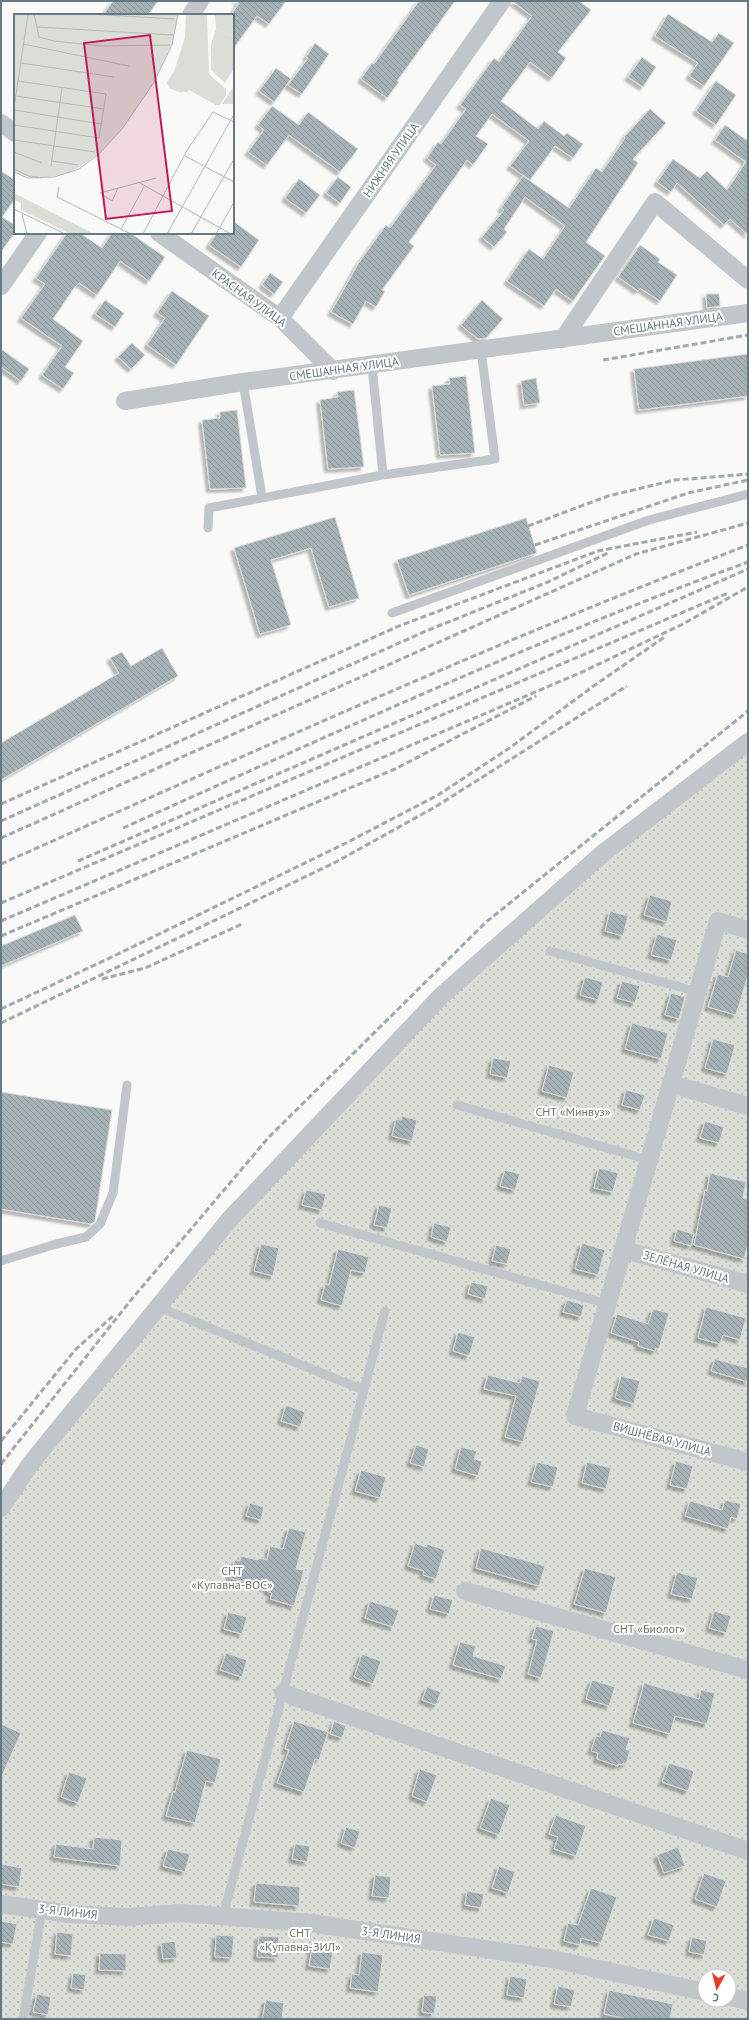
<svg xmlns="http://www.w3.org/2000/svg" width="749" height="2020" font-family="'PT Sans',sans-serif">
<defs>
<pattern id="garden-dots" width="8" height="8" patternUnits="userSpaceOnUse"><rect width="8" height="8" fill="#daded6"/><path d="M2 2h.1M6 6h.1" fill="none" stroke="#b4b9b3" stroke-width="1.8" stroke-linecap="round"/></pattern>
<pattern id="building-back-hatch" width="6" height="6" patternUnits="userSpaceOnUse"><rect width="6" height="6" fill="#a7b2b6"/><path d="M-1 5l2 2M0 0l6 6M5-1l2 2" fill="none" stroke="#8c9699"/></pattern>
<filter id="shadow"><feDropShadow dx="-3.5" dy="3.5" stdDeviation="1" flood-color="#0004"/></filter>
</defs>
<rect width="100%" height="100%" fill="#f9f9f7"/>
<!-- garden -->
<path fill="url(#garden-dots)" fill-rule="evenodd" d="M748,742V2019H1V1508L229,1220L441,996ZM705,1976H729V2000H705Z"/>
<!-- building -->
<path fill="url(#building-back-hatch)" stroke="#dbdbd9" filter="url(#shadow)" d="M113,1H158L148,15H103Z
M236,1H286L269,24L257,16L233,49V12L239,3Z
M419,1H455L397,81L399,82L387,98L361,79L372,63L374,64Z
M512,1H579L591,10L558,52L566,58L552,78L530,62L501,101L538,129L544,121L564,136L567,133L583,144L573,158L555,146L530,180L510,166L529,141L492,114L476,136L488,144L473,165L467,160L409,242L414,246L382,290L385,291L376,307L366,301L353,324L331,312L358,264L386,225L390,228L436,165L427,158L438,142L441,144L466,109L460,105L494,58L499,62L532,16Z
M668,14L712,42L719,33L734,43L704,86L689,76L698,63L655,36Z
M315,43L329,54L302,94L288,85L308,58L306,57Z
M642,57L656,67L643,87L628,77Z
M276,68L291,79L274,102L259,91Z
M716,81L736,95L716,125L696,111Z
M272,106L299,125L308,112L358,149L340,172L289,135L267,165L248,152L264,130L258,125Z
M650,109L666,123L633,159L638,163L586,242L605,256L573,301L556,289L544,306L507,281L529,249L543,259L565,226L525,197L504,229L507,232L494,247L482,237L504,210L501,208L523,176L569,208L596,168L602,172L625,138L624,137Z
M725,125L748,141V235L730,219L724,225L677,183L671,192L657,182L673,159L700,178L707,171L727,190L746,162L715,140Z
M1,171L15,180V199L2,217L15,225V232L1,252Z
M338,177L351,187L340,203L326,193Z
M299,179L320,195L306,213L285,198Z
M233,221L259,240L241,267L209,245L217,233H233Z
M67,233H80L102,248L112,233H130L165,257L149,281L120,261L97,295L79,283L74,288L53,319L83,341L65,367L74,373L63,389L42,375L62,346L21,318L45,284L36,278Z
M640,245L660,259L658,262L677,275L660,301L640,288L638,291L618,277Z
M270,273L283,282L274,294L262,285Z
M172,291L209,316L176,365L147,345L165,318L157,313Z
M706,294H719L720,306L707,308Z
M105,300L124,313L115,327L95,314Z
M482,300L503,319L486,338L478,339L461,325Z
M132,343L145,355L131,369L118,357Z
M1,349L29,369L21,381L1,367Z
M748,354V396L639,410L634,369Z
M466,376L475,453L440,455L432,386L450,384L449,378Z
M536,378L540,403L524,405L521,381Z
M354,390L364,467L328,469L320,400L338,397L337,392Z
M237,410L246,488L210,489L202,420L220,418V412Z
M335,517L359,598L329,607L311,548L271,560L291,625L260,634L234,548Z
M526,518L537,553L409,595L397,560Z
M162,648L178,676L1,780V743L119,673L110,658L122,652L131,666Z
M650,895L672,901L667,922L644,915Z
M610,911L628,916L623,936L605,931Z
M75,915L83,931L1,966V946Z
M657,934L677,940L671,960L651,955Z
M736,950L748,954V975L736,1015L708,1007L718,974L728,977Z
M585,977L603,982L598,1000L580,995Z
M622,981L640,986L635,1003L617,998Z
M671,993L685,997L679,1019L665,1015Z
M632,1023L668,1033L661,1059L625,1049Z
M713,1039L735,1045L727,1074L705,1068Z
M493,1058L511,1061L507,1078L490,1074Z
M549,1065L574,1072L567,1098L542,1091Z
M626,1090L645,1095L640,1110L622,1105Z
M1,1092L112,1110L95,1221L91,1224L1,1209Z
M402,1116L417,1120L412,1141L392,1136L396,1119L401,1120Z
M705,1121L724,1127L719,1143L700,1138Z
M599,1168L618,1173L613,1192L594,1188Z
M505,1170L520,1174L515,1190L500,1186Z
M710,1173L746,1182L743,1198L748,1199V1244L744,1259L694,1245L705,1190L707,1191Z
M306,1190L326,1194L322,1210L302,1205Z
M379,1205L392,1208L387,1228L374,1225Z
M434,1223L451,1227L447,1242L431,1237Z
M677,1229L694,1234L691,1246L674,1241Z
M582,1243L605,1250L598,1275L575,1269Z
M261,1244L279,1248L273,1276L254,1271Z
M496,1245L511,1249L507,1264L492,1261Z
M338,1249L369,1257L365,1273L351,1270L342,1306L321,1300L325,1284L329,1285Z
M471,1282L488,1286L485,1299L468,1294Z
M567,1300L584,1305L581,1317L563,1312Z
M706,1307L746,1318L740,1340L723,1335L720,1344L698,1338Z
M653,1309L669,1313L659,1349L656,1348L655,1351L638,1346L639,1342L611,1333L617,1314L648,1324Z
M458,1332L475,1337L469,1356L453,1351Z
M715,1359L748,1368V1382L711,1371Z
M488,1375L520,1383L522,1376L540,1381L523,1442L505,1437L516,1396L484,1389Z
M621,1376L640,1381L634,1404L615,1398Z
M286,1405L305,1412L300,1427L281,1421Z
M416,1445L429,1449L424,1467L410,1463Z
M461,1447L477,1451L474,1459L482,1461L478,1476L455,1469Z
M676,1461L693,1466L687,1489L670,1485Z
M537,1462L558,1467L553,1487L531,1482Z
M587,1462L611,1468L606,1489L582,1483Z
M361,1470L386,1477L380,1498L355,1491Z
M725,1500L741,1504L737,1519L731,1517L728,1529L685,1516L690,1501L722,1510Z
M250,1503L264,1507L261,1520L246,1516Z
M289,1528L306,1532L296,1569L304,1570L294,1606L270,1599L272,1593L267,1591L268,1588L230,1578L235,1560L240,1561L241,1556L258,1560L259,1558L267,1560L270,1546L283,1549Z
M415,1543L426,1547L427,1544L445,1550L436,1579L423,1575L424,1571L408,1566Z
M481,1548L545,1566L539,1586L476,1568Z
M585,1568L616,1577L606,1613L574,1604Z
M677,1572L698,1578L692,1599L671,1594Z
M434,1595L453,1600L449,1614L430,1609Z
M370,1601L399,1610L393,1627L365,1618Z
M714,1611L731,1616L726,1633L709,1628Z
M228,1612L247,1617L242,1634L224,1629Z
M536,1626L554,1631L541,1678L528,1674L537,1640L532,1639Z
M460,1642L476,1646L473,1656L506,1666L501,1679L453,1665Z
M226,1653L247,1660L242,1677L220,1670Z
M362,1654L381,1661L373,1684L354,1677Z
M592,1680L615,1687L609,1706L586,1699Z
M644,1683L699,1699L701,1690L715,1693L707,1724L675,1716L670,1734L633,1723Z
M427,1687L441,1692L436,1705L422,1700Z
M294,1721L328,1732L319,1760L315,1759L304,1792L277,1783L289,1750L285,1749Z
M334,1721L346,1726L342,1738L330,1734Z
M1,1724L21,1733L1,1778Z
M602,1730L630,1738L626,1749L630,1751L626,1764L623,1763V1765L618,1764V1766L597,1759L598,1753L591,1751L596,1736L600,1737Z
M187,1750L221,1759L215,1783L206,1781L195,1823L166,1816L173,1792H175Z
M669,1763L694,1771L688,1791L662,1782Z
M420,1769L437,1775L427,1802L412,1796Z
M69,1772L87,1778L78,1803L61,1797Z
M491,1798L510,1805L499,1835L480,1828Z
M556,1815L586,1826L576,1856L554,1849L558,1837L549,1834Z
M346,1827L360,1831L355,1848L341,1843Z
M94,1837L122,1840L120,1866L54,1857L56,1844L93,1849Z
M295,1844L310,1846L307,1862L292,1859Z
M678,1847L685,1866L664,1873L657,1855Z
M168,1849L190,1854L185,1872L163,1866Z
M1,1864L22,1868L19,1887L1,1884Z
M499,1866L515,1872L508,1893L492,1888Z
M704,1873L726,1881L717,1907L695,1899Z
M375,1875L391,1877L389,1898L372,1896Z
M256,1883L300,1887L299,1906L254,1902Z
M591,1888L617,1897L601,1943L581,1938L580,1945L564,1941L568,1923L578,1925Z
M467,1891L484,1894L481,1908L465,1905Z
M654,1918L674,1925L669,1941L648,1935Z
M1,1921L17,1924L13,1944L1,1942Z
M57,1932L73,1934L71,1956L55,1954Z
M216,1935L234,1936L232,1958L215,1957Z
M259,1936L279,1937L278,1958L257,1957Z
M692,1937L707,1941L704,1955L689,1952Z
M175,1941L177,1958L163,1959L161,1943Z
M313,1942L334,1945L330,1969L309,1966Z
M362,1952L383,1955L378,1992L350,1988L352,1974L359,1975Z
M100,1953L126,1954V1971L99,1970Z
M73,1973L86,1975L84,1990L71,1988Z
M510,1976L527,1979L524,1998L507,1995Z
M558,1986L575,1990L571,2007L554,2004Z
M609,1990L673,2004L670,2019H628L604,2014Z
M37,1994L51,1997L48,2015L33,2012Z
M424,1995L437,1996L434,2014L422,2012Z
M266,2000L284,2003L282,2019H262Z"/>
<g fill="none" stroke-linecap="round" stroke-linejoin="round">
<!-- service -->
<path stroke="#c0c6c9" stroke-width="9" d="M372,366L383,475
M243,382L262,497
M208,528L209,508L383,475L495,459L481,350
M392,613L649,520L748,494
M550,951L698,992
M457,1105L649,1160
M320,1223L608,1304
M1,1261L56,1244L86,1237L100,1224L113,1193L127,1085
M158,1307L364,1390
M223,1916L385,1311
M23,2019L42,1910"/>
<!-- minor -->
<path stroke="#c0c6c9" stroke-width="18" d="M191,15L200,1
M1,123L15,133
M159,233L280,318L333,371
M1,286L38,233
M280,318L502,1
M563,339L655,202L748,280
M125,401L243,382L748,313
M748,930L718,921L575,1416L748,1462
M671,1084L748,1106
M624,1250L748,1284
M1,1508L31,1463L229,1220L441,996L602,854L748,742
M465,1591L748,1670
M283,1693L748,1851
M1,1904L70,1914L130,1917L180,1913L311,1923L552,1959L705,1992
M729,1997L748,2001"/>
<!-- rail -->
<path stroke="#9fa9ae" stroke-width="3" stroke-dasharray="6 3" stroke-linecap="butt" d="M603,360L748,335
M528,526L608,496L675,480L748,474
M535,545L688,493L748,480
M1,804L399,626L598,551L697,532
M1,821L426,631L548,582L610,552
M123,828C330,735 535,640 748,562
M1,838L636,554L748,523
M78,861L748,569
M1,864C248,754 495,642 748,545
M1,903L728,593
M1,921L582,672L683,624L748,587
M1,936L395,769L536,696
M102,979L145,968L242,924
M1,1009L116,955L346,843L438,795L508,749L595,685L666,636
M1,1023L336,862L435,807L627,686
M1,1441L76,1349L113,1316
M1,1464L131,1300L268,1138L485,923L748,711"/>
</g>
<g text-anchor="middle" stroke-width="4" stroke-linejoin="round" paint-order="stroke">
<!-- street labels -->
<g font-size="12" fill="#647982" stroke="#fff">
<text transform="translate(391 160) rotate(-55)" y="4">НИЖНЯЯ УЛИЦА</text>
<text transform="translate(249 298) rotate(36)" y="4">КРАСНАЯ УЛИЦА</text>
<text transform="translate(668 324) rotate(-8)" y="4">СМЕШАННАЯ УЛИЦА</text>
<text transform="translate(344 369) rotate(-8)" y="4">СМЕШАННАЯ УЛИЦА</text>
<text transform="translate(686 1267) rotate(16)" y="4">ЗЕЛЁНАЯ УЛИЦА</text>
<text transform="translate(662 1439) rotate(15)" y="4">ВИШНЁВАЯ УЛИЦА</text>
<text transform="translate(68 1912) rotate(6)" y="4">3-Я ЛИНИЯ</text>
<text transform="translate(391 1935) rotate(8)" y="4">3-Я ЛИНИЯ</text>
</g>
<!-- park labels -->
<g font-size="12" fill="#6a7a63" stroke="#fff">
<text x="573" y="1116">СНТ «Минвуз»</text>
<text x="232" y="1575">СНТ<tspan x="232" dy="14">«Купавна-ВОС»</tspan></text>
<text x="649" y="1633">СНТ «Биолог»</text>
<text x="300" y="1937">СНТ<tspan x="300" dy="14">«Купавна-ЗИЛ»</tspan></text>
</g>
</g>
<!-- overview -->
<g transform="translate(14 14)">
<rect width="220" height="220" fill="#f9f9f7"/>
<path d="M201,0H220V23L202,15ZM0,179L80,220H57L7,196V189L0,186Z" fill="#daded6"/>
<path d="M202,15L220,23V54L211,69L197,56V30Z" fill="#daded6"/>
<path d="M0,0H164L158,31L139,70L108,115L85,140L56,159L24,165L0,158ZM172,0H193L195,60L212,75V81L206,91H202L175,76L173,79L169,77L167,79L155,74L153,69L161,55L171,23ZM220,73V90H208L218,75Z" fill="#daded6"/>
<path fill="none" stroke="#b0babe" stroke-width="1" d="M20,0L25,23L40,27L88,32L156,31M76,0L161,5M23,13L159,21M9,30L115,52M7,49L100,63M2,82L90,95M0,94L14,0M0,96L87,110M0,111L85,124L92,80L4,67M0,126L81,138M0,138L28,149M171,142L220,168M38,147L64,151M37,152L48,74M0,155L14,162L24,163M0,158L14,164L40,163L65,155L85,140L108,115L139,70L158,31L164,0M124,168L217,220M45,173L43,183L117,220M86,179L142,164M86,179L98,187L104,174M0,195L51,220M8,200L13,220M107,215L130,173M129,220L172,138L199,98L220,108M153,220L219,102M177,220L220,145M202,220L220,188"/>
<path fill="#c2185b" fill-opacity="0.15" stroke="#c2185b" stroke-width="2" d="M136,21L158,197L92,205L70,29Z"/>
<rect width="220" height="220" fill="none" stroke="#647982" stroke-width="2"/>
</g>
<!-- border -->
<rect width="749" height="2020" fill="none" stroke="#647982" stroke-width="4"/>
<!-- north arrow -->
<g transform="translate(717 1988) rotate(187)"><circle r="19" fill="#ffffff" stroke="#c1c9cd"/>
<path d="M0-3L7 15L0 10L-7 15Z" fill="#e63d2a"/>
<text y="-6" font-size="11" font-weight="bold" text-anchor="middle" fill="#647982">С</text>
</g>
</svg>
